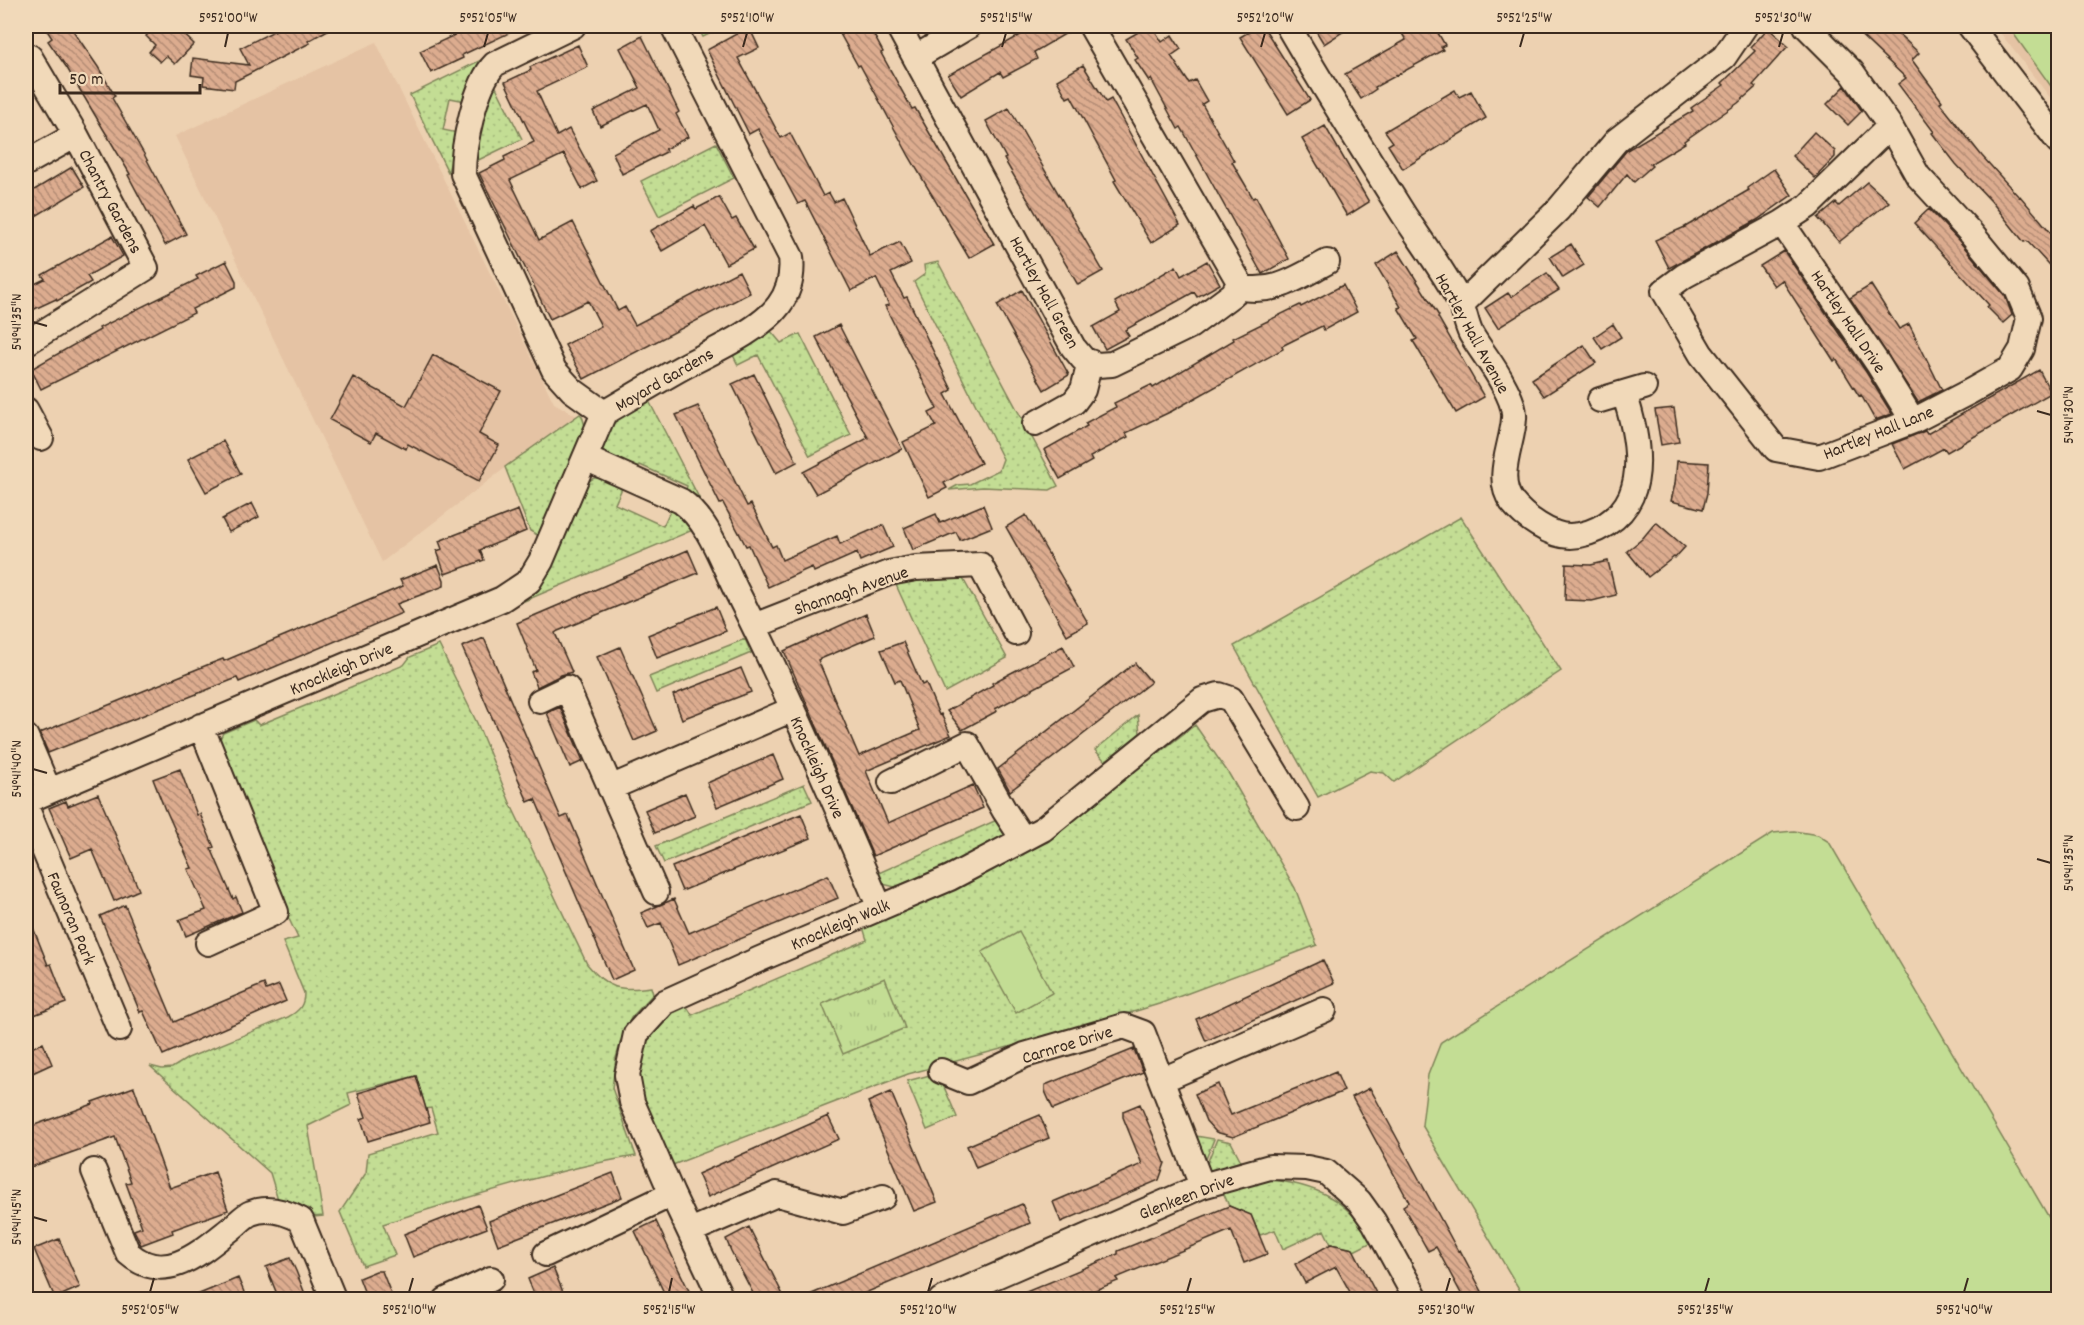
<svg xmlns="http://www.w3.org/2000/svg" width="2084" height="1325" font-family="Dekko,sans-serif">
<defs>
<pattern id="grass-dots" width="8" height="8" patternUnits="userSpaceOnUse" patternTransform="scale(1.5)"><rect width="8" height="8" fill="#c3dd94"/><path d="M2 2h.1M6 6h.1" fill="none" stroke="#a8be7f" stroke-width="1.8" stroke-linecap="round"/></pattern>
<pattern id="park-tufts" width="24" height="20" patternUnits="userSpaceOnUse" patternTransform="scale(1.5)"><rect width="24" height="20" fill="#c3dd94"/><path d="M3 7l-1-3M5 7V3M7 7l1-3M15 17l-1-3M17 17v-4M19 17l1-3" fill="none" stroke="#a8be7f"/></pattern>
<pattern id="building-back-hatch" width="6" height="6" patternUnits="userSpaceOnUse" patternTransform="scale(1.5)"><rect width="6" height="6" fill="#dcac8f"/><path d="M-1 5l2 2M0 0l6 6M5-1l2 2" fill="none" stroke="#b48c74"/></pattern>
</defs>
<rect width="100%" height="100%" fill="#edd1b1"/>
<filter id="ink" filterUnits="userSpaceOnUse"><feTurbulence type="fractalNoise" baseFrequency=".0167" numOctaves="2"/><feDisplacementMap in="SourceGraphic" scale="12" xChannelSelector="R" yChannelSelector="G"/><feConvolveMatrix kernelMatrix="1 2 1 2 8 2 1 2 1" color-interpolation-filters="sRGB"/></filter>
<g filter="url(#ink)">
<!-- built -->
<path fill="#e5c3a4" d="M1995,26H2058V108Z
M376,42L554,403L577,416L513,462L382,562L175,136Z"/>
<!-- grass -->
<path fill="url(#grass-dots)" stroke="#7f8459" stroke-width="1.5" d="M697,26H726L703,37Z
M485,58L465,101L450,98L443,130L458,133L448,172L410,95Z
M493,81L522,139L470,164Z
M716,143L734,178L659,216L641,181Z
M938,262L1058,486L1050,490L983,487L949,490L958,485L970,484L999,470L1003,459L914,282L925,274L924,265Z
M770,330L781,343L800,334L851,435L810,456L758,355L738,365L731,351Z
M649,401L711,521L684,496L687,486L640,465L636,474L605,458L601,448L608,425Z
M580,414L582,416L585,426L539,536L530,531L505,467Z
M594,478H605L623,486L615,504L663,526L671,509L685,516L693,530L517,604L527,597L585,483Z
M1461,517L1561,671L1394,782L1384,773L1370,771L1318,797L1234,646Z
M915,577H962L1007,658L945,692L896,585Z
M745,639L751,653L656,693L649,677Z
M439,645L477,723L511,805L587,964C608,990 620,991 651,987L653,994L631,1018L621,1041L616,1058L612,1088L636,1156C603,1161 570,1169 537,1178C485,1192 434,1207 383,1224L395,1255L363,1266L340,1212L366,1173L368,1153L438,1132L431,1108L426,1109L416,1076L348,1093L351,1105L308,1126L323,1216L303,1218L280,1206L270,1173L150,1066L162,1069L172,1068L188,1058L288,1017C299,1011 304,1006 304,993L283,942L298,938L260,858L218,743L223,733L254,720L259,725L404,665L410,657Z
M1138,715L1140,733L1105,761L1095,750Z
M1195,725L1229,774L1295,888L1317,945L1159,1004L1094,1024L908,1074L670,1166C652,1124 625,1078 651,1034C655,1027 659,1020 665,1015C670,1010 678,1007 685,1003L692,1015L867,940L863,927L1027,851L1050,836Z
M804,784L812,801L664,863L656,846Z
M999,819L1006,832L1000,842L895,887L879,883L874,875Z
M938,1073L957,1117L927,1130L907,1081Z
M1190,1135L1214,1139L1204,1164Z
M1217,1139L1231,1142L1241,1161L1208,1172L1206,1166Z
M1267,1179C1315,1185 1348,1198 1372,1242L1354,1251L1352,1249L1331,1244L1324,1230L1283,1249L1275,1230L1260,1235L1251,1215L1229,1206L1223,1192Z"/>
<!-- park -->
<path fill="url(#park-tufts)" stroke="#7f8459" stroke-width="1.5" d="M885,978L905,1028L843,1054L822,1004Z"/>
<!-- pitch -->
<path fill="#c3dd94" stroke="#7f8459" stroke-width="1.5" d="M2008,26H2058V96Z
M1794,831L1818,835L1829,842L2058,1233V1299H1525L1422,1125L1428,1075L1441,1042L1773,833Z
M1019,932L1052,993L1016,1013L982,952Z"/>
<!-- building -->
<path fill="url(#building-back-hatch)" stroke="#3b2a1e" stroke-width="1.5" d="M44,26H70L98,67L115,96L112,98L144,154L186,234L165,245L128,175L130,174L67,68L48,41L52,38Z
M156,26H175L194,44L175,64L166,56L160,62L149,52L155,45L146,36Z
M284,26H335L308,41L310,43L235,81L234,89L203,85L204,77L191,75L193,58L249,65L240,48Z
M474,26H524L462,55L463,58L431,73L420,51Z
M850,26H869L883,52L881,53L912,109L915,108L994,244L969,258L909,156L860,65L858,66L839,32Z
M1037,26L1077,27L1034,52L1037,59L1003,77L1000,72L961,96L948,75Z
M1149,26H1152L1162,42L1172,35L1181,49L1171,56L1189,83L1195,80L1207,101L1202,104L1223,141L1234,161L1232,162L1253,198L1256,197L1289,259L1262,274L1181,127L1178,129L1151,79L1149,81L1135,60L1138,58L1126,39Z
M1259,26H1263L1310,100L1288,114L1240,37Z
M1313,26H1352L1324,44Z
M1412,26H1434L1445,45L1441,47L1443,50L1375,87L1376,89L1361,99L1345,74L1406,40L1401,32Z
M1851,26H1890L1919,53L1912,60L1942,101L1940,103L1982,156L2019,197L2020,196L2058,241V275L2027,241L2024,242L1991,201L1956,164L1932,133L1934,132L1898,84L1906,78Z
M749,27L759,48L738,58L781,138L790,133L823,196L829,193L834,202L842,198L870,256L900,242L911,263L891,273L904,298L907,297L952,390L945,394L981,463L944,483L947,488L929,497L903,442L936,426L929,413L937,409L885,306L889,305L876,278L851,291L805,201L798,204L758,129L749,134L707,50Z
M1768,28L1788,46L1753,85L1756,87L1738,103L1684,141L1685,143L1650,164L1652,166L1634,182L1627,174L1600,207L1588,197L1627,150L1693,111L1691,108L1724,85L1722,83L1755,51L1751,47Z
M642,36L679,112L676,114L688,137L665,149L666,152L622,174L613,153L659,130L647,104L600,126L593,111L640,88L620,48Z
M578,45L588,67L537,91L557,136L569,129L597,181L582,189L564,154L510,180L539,240L573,222L618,311L625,307L635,325L739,271L750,293L584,379L565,345L601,326L588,301L550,319L479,173L505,160L504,157L534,142L505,82L531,70L530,67Z
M1083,65L1106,102L1111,99L1180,225L1151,243L1114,181L1116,180L1071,96L1067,98L1057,80Z
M1845,86L1862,111L1848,125L1827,104Z
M1455,90L1459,97L1471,91L1486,118L1403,169L1388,145L1393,142L1385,131Z
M1009,108L1103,271L1078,285L1004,159L1006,158L986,121Z
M1325,126L1369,202L1347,216L1302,139Z
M1814,132L1835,151V157L1815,178L1792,156Z
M72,167L84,187L26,222V195Z
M1774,169L1792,195L1757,220L1669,268L1655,240L1685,227L1749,190L1747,188Z
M1867,182L1889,202L1839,242L1818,218L1836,203L1839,206Z
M719,197L732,220L736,218L754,249L726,264L705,226L662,251L650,231L694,206L696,209Z
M1929,209L1959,241L2005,296L2012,315L2003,323L1987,307L1989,305L1914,223Z
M112,236L123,256L87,276L91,282L57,301L56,299L26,313V288L45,279L42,275Z
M1571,244L1584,265L1563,278L1550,257Z
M1398,251L1439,316L1438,317L1484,397L1456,413L1413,341L1417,339L1398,308L1401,307L1376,265Z
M1784,251L1866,372L1892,414L1875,420L1861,395L1859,396L1836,359L1834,361L1782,280L1774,286L1760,266Z
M226,261L236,281V287L192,309L194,313L41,389L31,369L100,330L99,328L198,279L196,276Z
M1207,261L1220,284L1197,297L1194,292L1158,312L1125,330L1129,336L1105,349L1093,327L1120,312L1115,302L1176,266L1181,276Z
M1547,273L1559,290L1498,328L1485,308L1508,293L1511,297Z
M1343,285L1357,312L1324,330L1322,326L1282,346L1283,349L1172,411L1126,433L1128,437L1090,457L1092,461L1060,479L1044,450L1087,426L1085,423L1116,407L1114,403L1151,385L1153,388L1234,340L1233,338L1300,305L1301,307Z
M1871,285L1899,329L1909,324L1942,390L1918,402L1850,298Z
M1022,290L1069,375L1044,390L997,305Z
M1613,324L1621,337L1602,349L1594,337Z
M839,325L902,449L816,494L803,472L868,438L816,337Z
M1584,345L1596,363L1544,396L1532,379Z
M433,355L501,391L479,434L499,445L479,481L408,444L406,449L376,433L371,442L330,420L353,377L406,406Z
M2039,370L2051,393L1947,452L1944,448L1905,469L1892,444L1925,431L1927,434Z
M754,374L797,462L776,473L732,384Z
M698,406L747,506L751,504L772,547L776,545L782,560L837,536L840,544L883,525L893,547L860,561L857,553L814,572L812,567L768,587L749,545L746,546L723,503L720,504L676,415Z
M1674,408L1679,442L1661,445L1655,410Z
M223,441L241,474L206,492L188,459Z
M1677,461L1709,463L1707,493L1703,509L1671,501L1675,484Z
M252,503L259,517L229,532L222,519Z
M983,505L992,527L960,540L956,532L913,550L904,528L936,514L940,523Z
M518,510L526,531L480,550L484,560L445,574L437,551L442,549L439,541Z
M1026,515L1088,623L1067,635L1006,527Z
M1656,522L1685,547L1675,558L1674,557L1648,577L1627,551L1642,539Z
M688,550L698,573L558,631L555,633L572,672L561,675L537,687L531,672L536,670L517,623Z
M1608,561L1616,595L1592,601L1565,600L1566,564L1591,565Z
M438,565L444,580V586L397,604L402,613L239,682L237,678L48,753L40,733L207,665L223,659L224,661L403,586L400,580Z
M716,607L726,631L657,658L648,635Z
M866,614L875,636L818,660L859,756L920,730L900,680L895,682L881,650L903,642L922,685L926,683L939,715L941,714L951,735L866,771L888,823L973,785L983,808L873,856L784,651Z
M484,638L561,818L568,815L634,970L612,980L535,799L528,802L462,647Z
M1063,646L1074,667L995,709L997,711L962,730L947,711L993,685L992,683L1009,674Z
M620,647L657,731L634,741L597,657Z
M1135,663L1151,682L1010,791L998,769Z
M741,668L751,692L682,719L673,695Z
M560,707L583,761L570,767L547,713Z
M773,755L783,779L717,807L707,783Z
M180,769L197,815L200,814L214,847L211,848L233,899L236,897L242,912L186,936L179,920L206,910L188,869L192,868L166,810H165L153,779Z
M685,793L695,816L655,833L645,810Z
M98,794L139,890L114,901L92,849L71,858L49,808L66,801L68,806Z
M801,814L811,838L682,891L672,867Z
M828,875L838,898L678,965L661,923L648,928L641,913L674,899L689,933Z
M125,905L174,1022L264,984L266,990L279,985L286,1001L163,1055L143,1011L140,1012L100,916Z
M26,910L48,965L51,964L66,1003L34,1015L26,992Z
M1323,960L1334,983L1206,1041L1196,1019Z
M43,1043L52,1064L26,1076V1050Z
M1134,1049L1143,1072L1053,1109L1045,1091V1085Z
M1336,1072L1344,1091L1233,1137L1216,1132L1206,1121L1195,1094L1218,1084L1231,1115Z
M416,1076L430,1122L368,1141L361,1119L366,1117L358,1093Z
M134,1087L170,1188L215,1172L228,1210L172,1230L173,1233L141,1245L134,1230L142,1227L126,1183L131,1182L115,1137L31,1167L26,1153V1128L93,1104L92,1102Z
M1370,1088L1458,1251L1460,1250L1486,1299H1464L1436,1247L1428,1251L1403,1206L1409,1202L1352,1097Z
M891,1092L937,1202L914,1211L868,1102Z
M1140,1104L1165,1163L1159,1180L1061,1222L1053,1202L1142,1164L1123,1117V1111Z
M1040,1115L1049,1138L976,1168L967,1146Z
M828,1116L839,1139L708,1197L698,1174Z
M613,1173L622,1197L498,1245L489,1221Z
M1022,1204L1030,1223L851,1299H800Z
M478,1205L487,1228L413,1257L404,1234Z
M1229,1206L1251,1215L1267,1254L1244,1263L1231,1230L1116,1278L1118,1281L1073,1299H1009L1118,1254V1251Z
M656,1221L675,1262L693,1299H667L635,1231Z
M749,1227L785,1299H756L731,1251L726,1239Z
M59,1239L80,1287L55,1298L34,1249Z
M1331,1244L1353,1249L1379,1299H1354L1336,1267L1305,1283L1295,1264Z
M290,1258L296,1271L307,1299H279L266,1267Z
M553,1268L566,1299H536L528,1279Z
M376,1271H382L393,1299H367L359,1278Z
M238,1278L247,1299H187Z"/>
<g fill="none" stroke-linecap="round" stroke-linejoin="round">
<defs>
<path id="minor" d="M573,26L495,64C475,84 463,146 463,174L554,370L572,390L604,413
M898,26L1073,347L1083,359L1097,365L1112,364L1190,326L1233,294L1237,287L1238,280L1091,26
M1288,26C1325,90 1365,153 1404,215C1423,244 1445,273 1461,304C1465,313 1466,324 1471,334C1481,351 1494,366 1503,384C1508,393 1515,408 1514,418C1513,444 1494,478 1512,502C1524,517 1550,536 1570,536C1595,535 1621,519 1631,496C1644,465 1634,423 1624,393
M1806,26L1852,72L1890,126L1918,176L1970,232L2017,289L2029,318L2022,349L2010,369L1971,391L1913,421L1819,457L1776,449L1701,354L1664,291L1684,276L1782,223L1808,206L1890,126
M1970,26L2058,141
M916,57L969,26
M26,60L30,57L76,135L26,163
M1782,223L1878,364L1913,421
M1237,287C1274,295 1295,279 1327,262
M1461,305L1558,210L1617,140L1724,57L1745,26
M26,343L146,268L76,135
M1600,400L1644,387
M26,410L41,438
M604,413C630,398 656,382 683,367C711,352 761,330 779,305C790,290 793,275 791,257L673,26
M1035,424L1074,402L1083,390L1090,362
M585,458L681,501C709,521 721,560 736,590C789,694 834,801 880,908
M754,626L889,573L916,568L980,565L1016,633
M540,701L567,688L656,892
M201,726L276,912L208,943
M26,737L49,791
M891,782L967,744L1004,810L1023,839
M610,788L793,709
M26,801L502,599L529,581L541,561L604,413
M26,807L119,1029
M941,1071L968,1082L1025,1055L1124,1026L1143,1033L1202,1186
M1162,1080L1324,1010
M94,1171L128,1253C166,1286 201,1252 233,1227C238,1223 245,1215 251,1213C268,1206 286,1212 301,1220L334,1300
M690,1231L777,1194L843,1212L883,1197
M546,1254L672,1194
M446,1300L491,1279
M722,1300L672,1194L632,1102L627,1075L636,1034L665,1002L760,959L950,878L1043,829L1202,700L1219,695L1231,699L1297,808
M941,1300L1202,1186L1270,1167L1307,1168L1326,1172L1359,1201L1374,1222L1417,1300"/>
</defs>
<!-- minor casing -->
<use href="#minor" stroke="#3b2a1e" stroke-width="28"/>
<!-- minor -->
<use href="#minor" stroke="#f1d9b9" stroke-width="24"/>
</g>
</g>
<!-- ticks -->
<path fill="none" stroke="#3b2a1e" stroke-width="2" d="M225,47L228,33M484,47L488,33M743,47L747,33M1002,47L1006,33M1261,47L1265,33M1520,47L1524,33M1779,47L1783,33M33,322L47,326M2037,411L2051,415M33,769L47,773M2037,859L2051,863M33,1217L47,1221M150,1292L154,1278M409,1292L413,1278M669,1292L672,1278M928,1292L932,1278M1187,1292L1191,1278M1446,1292L1450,1278M1705,1292L1709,1278M1964,1292L1968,1278"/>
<g text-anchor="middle" stroke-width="4.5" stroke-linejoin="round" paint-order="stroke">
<!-- street labels -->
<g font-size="18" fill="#3b2a1e" stroke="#f1d9b9">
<text transform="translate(111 201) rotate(62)" y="6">Chantry Gardens</text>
<text transform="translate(1045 292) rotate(61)" y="6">Hartley Hall Green</text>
<text transform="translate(1849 321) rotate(56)" y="6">Hartley Hall Drive</text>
<text transform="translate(1473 333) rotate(61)" y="6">Hartley Hall Avenue</text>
<text transform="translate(664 379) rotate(-30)" y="6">Moyard Gardens</text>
<text transform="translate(1878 432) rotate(-22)" y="6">Hartley Hall Lane</text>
<text transform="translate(851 590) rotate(-19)" y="6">Shannagh Avenue</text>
<text transform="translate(341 668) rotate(-23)" y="6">Knockleigh Drive</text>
<text transform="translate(818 767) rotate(66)" y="6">Knockleigh Drive</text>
<text transform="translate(72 918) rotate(67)" y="6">Faunoran Park</text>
<text transform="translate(840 924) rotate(-23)" y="6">Knockleigh Walk</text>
<text transform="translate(1067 1044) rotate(-17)" y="6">Carnroe Drive</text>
<text transform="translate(1186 1196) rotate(-21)" y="6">Glenkeen Drive</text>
</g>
</g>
<!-- margin -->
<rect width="2084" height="1325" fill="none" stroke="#f1d9b9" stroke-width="66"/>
<!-- scale -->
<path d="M60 84v9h140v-9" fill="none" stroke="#3b2a1e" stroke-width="3"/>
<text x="69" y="84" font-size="18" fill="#3b2a1e" stroke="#f1d9b9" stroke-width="4.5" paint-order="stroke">50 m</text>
<rect x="33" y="33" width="2018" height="1259" fill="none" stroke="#3b2a1e" stroke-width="2"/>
<g font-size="15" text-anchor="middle" fill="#3b2a1e">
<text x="228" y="22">5°52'00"W</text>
<text x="488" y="22">5°52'05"W</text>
<text x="747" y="22">5°52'10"W</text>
<text x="1006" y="22">5°52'15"W</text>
<text x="1265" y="22">5°52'20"W</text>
<text x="1524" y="22">5°52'25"W</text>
<text x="1783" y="22">5°52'30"W</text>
<text transform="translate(16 322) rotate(-90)" y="5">54°41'35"N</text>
<text transform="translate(2068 415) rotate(-90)" y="5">54°41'30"N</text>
<text transform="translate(16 769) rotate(-90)" y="5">54°41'40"N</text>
<text transform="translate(2068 863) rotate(-90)" y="5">54°41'35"N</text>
<text transform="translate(16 1217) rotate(-90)" y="5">54°41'45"N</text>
<text x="150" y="1314">5°52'05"W</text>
<text x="409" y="1314">5°52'10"W</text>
<text x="669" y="1314">5°52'15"W</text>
<text x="928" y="1314">5°52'20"W</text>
<text x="1187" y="1314">5°52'25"W</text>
<text x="1446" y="1314">5°52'30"W</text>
<text x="1705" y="1314">5°52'35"W</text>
<text x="1964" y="1314">5°52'40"W</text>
</g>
</svg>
